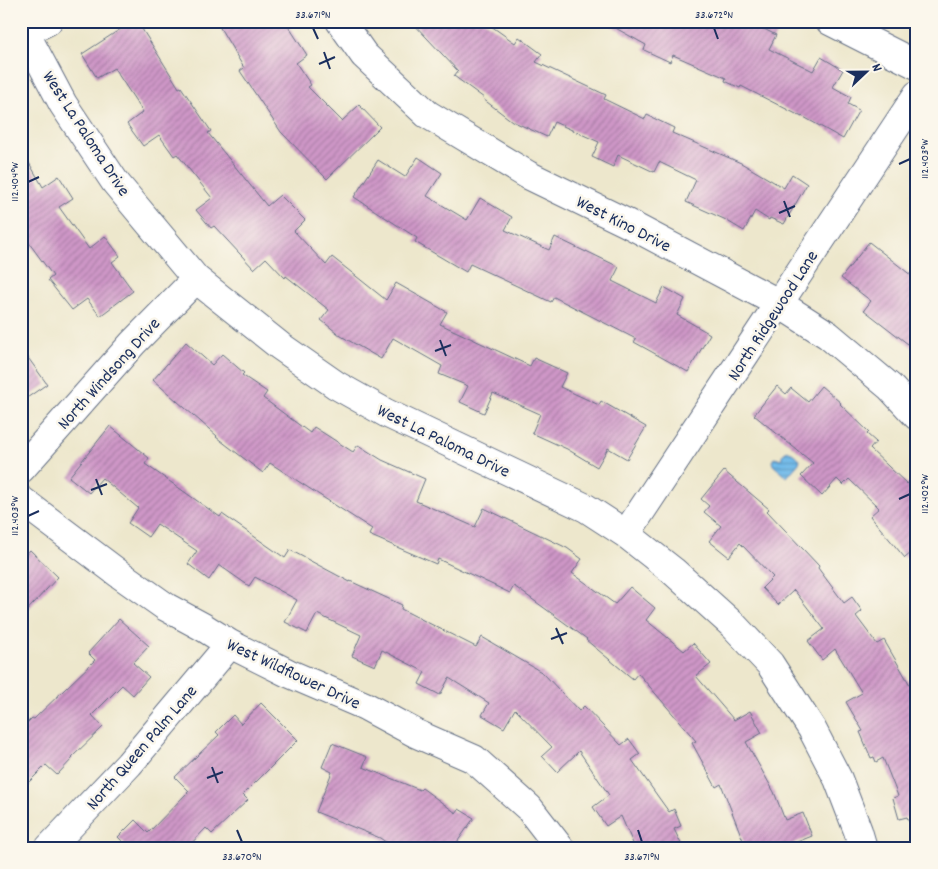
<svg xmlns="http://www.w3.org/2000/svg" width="938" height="869" font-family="Dekko,sans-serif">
<defs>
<pattern id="water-rules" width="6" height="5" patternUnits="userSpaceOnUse" patternTransform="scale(1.25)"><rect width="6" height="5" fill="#71bae9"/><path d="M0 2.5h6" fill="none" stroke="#5c98c0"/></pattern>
<pattern id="building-hatch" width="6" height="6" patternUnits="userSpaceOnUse" patternTransform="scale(1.25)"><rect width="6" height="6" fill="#cf97c7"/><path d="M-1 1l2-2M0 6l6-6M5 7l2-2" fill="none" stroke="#a77ca5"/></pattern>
</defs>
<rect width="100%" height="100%" fill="#fbf7ec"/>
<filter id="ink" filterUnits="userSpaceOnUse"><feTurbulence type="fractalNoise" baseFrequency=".02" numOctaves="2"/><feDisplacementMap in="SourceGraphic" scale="10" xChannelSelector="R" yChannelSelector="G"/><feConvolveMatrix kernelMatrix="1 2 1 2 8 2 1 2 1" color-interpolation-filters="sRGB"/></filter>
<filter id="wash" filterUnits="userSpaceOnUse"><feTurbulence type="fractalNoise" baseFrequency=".0096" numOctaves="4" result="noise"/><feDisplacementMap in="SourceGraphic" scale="20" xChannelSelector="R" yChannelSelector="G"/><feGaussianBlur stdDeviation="1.12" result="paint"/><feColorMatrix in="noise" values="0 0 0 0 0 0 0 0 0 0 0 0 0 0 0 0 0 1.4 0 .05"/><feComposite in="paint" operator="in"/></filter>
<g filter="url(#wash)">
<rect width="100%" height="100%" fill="#ede7cc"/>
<!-- water -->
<path fill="url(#water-rules)" stroke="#4674a4" d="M788,450L800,459L799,463L787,477L773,465L772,461L774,458L779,459L782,458V455Z"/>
<g id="blocks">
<!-- building -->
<path fill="url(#building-hatch)" d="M133,21H137L179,88L181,87L211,131L208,133L267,206L280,195L305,220L294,231L326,265L332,257L386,300L396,283L447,312L440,324L530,366L534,358L567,373L560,387L599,405L601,401L646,427L627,459L608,448L597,467L567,449L532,433L540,414L493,393L484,413L460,402L468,386L439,374L442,366L393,338L381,359L341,336L321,320L329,310L286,276L285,278L266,258L254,269L214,226L211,228L196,210L212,198L177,154L174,156L159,135L143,146L127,124L143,112L114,68L97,78L82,54Z
M216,21H285L307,55L296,63L311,85L308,87L342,121L359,105L380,127L327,179L281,132L240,71L244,68Z
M411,21H484L515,43L519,37L542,54L536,62L606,95L604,99L645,119L647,115L674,128L672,133L741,163L784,188L792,174L807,184L784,224L770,218L769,220L755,211L744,231L724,219L686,202L696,180L659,162L654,172L618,155L613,167L592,157L599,142L554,122L547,137L512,121L483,99L484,98L454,76L458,71Z
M603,21H740L751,27L752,23L776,35L769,49L813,71L821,57L843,70L833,87L851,97L848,104L859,110L843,139L802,116V117L741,86L740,88L725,81L726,78L673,55L670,62L644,50L646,45Z
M21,149L43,187L59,176L73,198L59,207L89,249L105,236L120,256L112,262L133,291L100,316L87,299L72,310L48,280L53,276L21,232Z
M418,157L442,173L427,196L467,220L480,198L512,217L505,230L549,250L555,237L586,252V251L619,267L612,281L656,303L664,287L685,299L677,315L710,334L688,372L634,342L636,339L554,297L551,302L470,264L466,272L415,242L417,238L354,197L378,160L405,177Z
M869,242L917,280V351L864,310L871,301L841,278Z
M186,342L212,365L222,354L244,373L242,375L267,392L263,398L310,433L314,427L353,452L358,445L382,460L425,479L416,501L475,527L484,508L567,548L582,559L572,573L615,604L630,587L655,608L646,620L684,651L693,643L711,664L696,676L734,720L750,711L762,733L746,742L774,792L785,820L803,813L812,836L782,848H746L721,784L716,787L692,743L696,741L638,673L633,679L586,640L587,639L514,586L510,593L438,559L436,564L369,535L372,529L270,463L263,473L216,437L217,436L153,380Z
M21,348L47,384L21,402Z
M777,386L786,394L791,388L808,402L821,386L841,403L840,404L869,432L867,434L876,442L870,449L907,484L917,476V548L905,558L870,516L879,508L849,479L843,485L837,479L822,496L801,476L813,463L754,415Z
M110,426L149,458L145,464L220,517L222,514L285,558L290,550L350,582V581L402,605L401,609L476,647L482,637L543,673L579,711L584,706L621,745L629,739L640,754L632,760L669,812L674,809L681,826L674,829L683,848H635L621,816L606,826L593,807L609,795L579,751L557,772L542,756L552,747L515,709L504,728L482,715L489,703L449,678L440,695L419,684L425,672L382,650L375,666L352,656L361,635L317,614L307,633L285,622L297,600L255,577L249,586L219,565L209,580L188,564L197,551L157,524L148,537L128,523L138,508L102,478L89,493L69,477Z
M724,471L769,509L767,511L819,566L818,568L844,603L852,597L862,611L856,616L877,644L884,640L917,697V839L907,817L899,819L893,798L898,796L883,758L876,762L874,757L871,758L860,732L863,731L846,702L862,693L835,649L822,660L808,641L824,629L794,590L778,605L762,588L773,577L740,543L729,557L709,541L721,526L704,512L709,506L701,499Z
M30,550L58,577L21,617V560Z
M119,619L149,646L133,663L149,677L133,695L122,685L92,715L103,727L72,757L73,758L57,775L46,765L21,790V729L32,718L34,719L95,660L88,653Z
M261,703L298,740L243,795L248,800L212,834L206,828L187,848H129L118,837L135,820L148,833L189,791L175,777L219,735L216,732L233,715L241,724Z
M332,743L367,757L363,767L420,790L422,788L456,813L459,809L474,818L453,848H394L380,838L316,812L332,772L322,767Z"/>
</g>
</g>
<g filter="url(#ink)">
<use href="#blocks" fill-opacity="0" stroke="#646f84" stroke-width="1"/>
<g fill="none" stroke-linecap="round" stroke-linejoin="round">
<defs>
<path id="minor" d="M340,21L364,55L427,114L528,175L627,223L778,303L828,335L890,387L917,416
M830,21L917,65
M21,25L63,104L115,182L196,279L280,346L336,385L386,413L586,508L626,534L673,571L734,626L770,664L812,729L838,779L858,831L863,848
M24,33L48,21
M21,469L133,343L196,279
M21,500L118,573L166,607L203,627L230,644L288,673L365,706L417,734L474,759L529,808L560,848
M626,534L917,95
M49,848L129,764L230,644"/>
</defs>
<!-- minor casing -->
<use href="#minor" stroke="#646f84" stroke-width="30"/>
<!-- minor -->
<use href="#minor" stroke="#fff" stroke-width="28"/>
</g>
</g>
<!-- ticks -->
<path fill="none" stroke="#1b2f5e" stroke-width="2" d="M313,28L318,39M714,28L718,39M324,52L330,69M319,64L335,57M899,164L910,159M28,182L39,177M784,201L790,217M779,213L795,206M440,340L446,356M435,351L451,345M96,479L102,495M91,490L107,484M899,499L910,494M28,516L39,511M556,628L563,644M551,639L567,633M212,767L218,783M207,778L223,772M237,830L242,842M638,830L642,842"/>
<g text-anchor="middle" stroke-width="5" stroke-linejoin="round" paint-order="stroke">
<!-- street labels -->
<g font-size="18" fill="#1b2f5e" stroke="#fbf7ec">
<text transform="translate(87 133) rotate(57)" y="6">West La Paloma Drive</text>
<text transform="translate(624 223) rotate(27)" y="6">West Kino Drive</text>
<text transform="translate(772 315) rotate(-57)" y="6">North Ridgewood Lane</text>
<text transform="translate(108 373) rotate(-48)" y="6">North Windsong Drive</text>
<text transform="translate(444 440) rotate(26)" y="6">West La Paloma Drive</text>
<text transform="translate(294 673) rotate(25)" y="6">West Wildflower Drive</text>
<text transform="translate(141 747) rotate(-49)" y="6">North Queen Palm Lane</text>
</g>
</g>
<!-- margin -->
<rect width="938" height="869" fill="none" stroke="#fbf7ec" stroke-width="55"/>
<!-- north arrow -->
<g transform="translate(866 72) rotate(68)" stroke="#fbf7ec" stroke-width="4" paint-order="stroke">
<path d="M0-4L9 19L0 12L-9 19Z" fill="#1b2f5e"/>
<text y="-8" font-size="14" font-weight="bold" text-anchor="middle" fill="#1b2f5e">N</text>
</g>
<rect x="28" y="28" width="882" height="814" fill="none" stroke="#1b2f5e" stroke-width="2"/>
<g font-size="12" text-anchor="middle" fill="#1b2f5e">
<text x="313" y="18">33.671°N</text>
<text x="714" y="18">33.672°N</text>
<text transform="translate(924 159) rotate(-90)" y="4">112.403°W</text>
<text transform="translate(14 182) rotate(-90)" y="4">112.404°W</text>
<text transform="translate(924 494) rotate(-90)" y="4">112.402°W</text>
<text transform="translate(14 516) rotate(-90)" y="4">112.403°W</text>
<text x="242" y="860">33.670°N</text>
<text x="642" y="860">33.671°N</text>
</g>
</svg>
